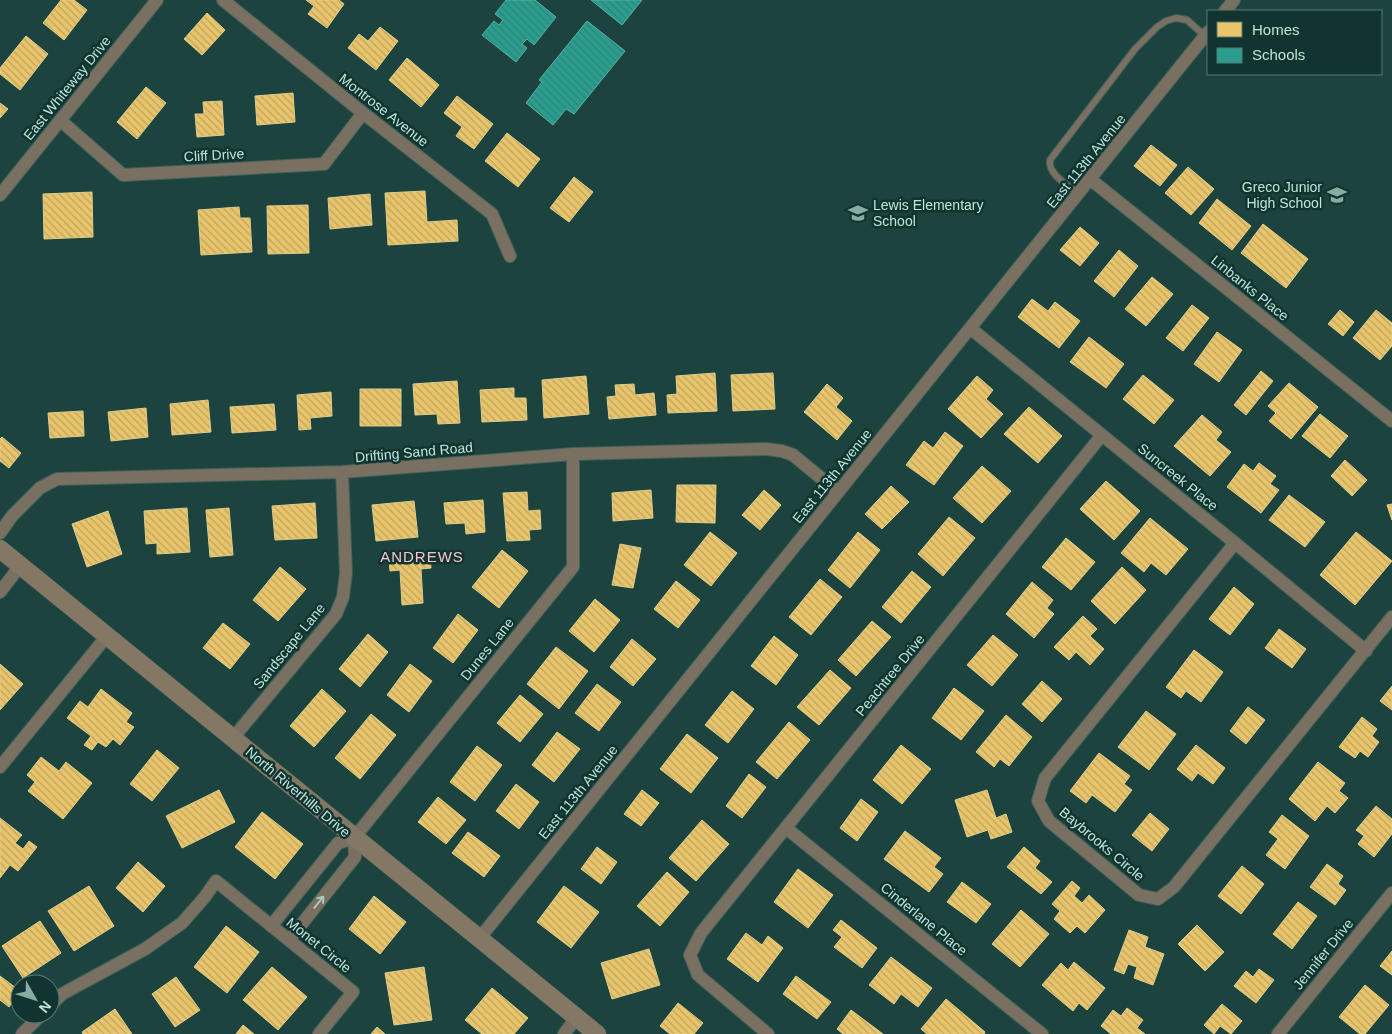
<svg xmlns="http://www.w3.org/2000/svg" width="1392" height="1034" font-family="Arial,sans-serif">
<defs>
<pattern id="homes-back-hatch" width="6" height="6" patternUnits="userSpaceOnUse" patternTransform="scale(1.25)"><rect width="6" height="6" fill="#e9c46a"/><path d="M-1 5l2 2M0 0l6 6M5-1l2 2" fill="none" stroke="#bda460"/></pattern>
<pattern id="schools-back-hatch" width="6" height="6" patternUnits="userSpaceOnUse" patternTransform="scale(1.25)"><rect width="6" height="6" fill="#2a9d8f"/><path d="M-1 5l2 2M0 0l6 6M5-1l2 2" fill="none" stroke="#2e8278"/></pattern>
</defs>
<rect width="100%" height="100%" fill="#1d433e"/>
<!-- homes -->
<path fill="url(#homes-back-hatch)" stroke="#dcce8c" d="M61,0H74L87,10L64,40L43,23Z
M306,0H339L344,4L327,28L308,14L314,6Z
M207,13L225,30L202,55L184,39Z
M380,27L398,41L376,70L348,48L359,34L368,41Z
M26,36L48,54L20,90L0,74V68Z
M407,58L439,85L421,107L389,80Z
M146,87L166,103L137,139L117,122Z
M293,93L295,122L257,125L255,96Z
M457,96L493,124L474,149L456,136L462,127L444,113Z
M222,101L224,135L197,137L195,114H204L203,102Z
M0,103L8,109L0,118Z
M507,133L540,159L518,187L485,161Z
M1151,145L1177,165L1160,186L1134,166Z
M1188,167L1214,189L1191,215L1165,193Z
M574,177L593,192L569,222L550,208Z
M425,191L427,222L457,220L458,241L388,245L385,193Z
M92,192L93,237L44,239L43,194Z
M370,194L372,225L330,229L328,198Z
M1217,199L1251,226L1232,250L1199,223Z
M308,205L309,253L268,254L267,206Z
M239,207L240,218H250L252,252L201,255L198,210Z
M1263,224L1308,259L1286,288L1241,253Z
M1080,227L1099,243L1080,266L1060,250Z
M1119,250L1138,266L1114,297L1094,281Z
M1152,277L1173,294L1146,326L1125,309Z
M1032,299L1048,311L1055,302L1080,321L1059,348L1018,317Z
M1192,305L1209,318L1183,351L1166,338Z
M1340,310L1354,322L1343,336L1328,324Z
M1376,310L1392,323V346L1380,360L1353,338Z
M1217,332L1242,350L1219,382L1194,364Z
M1089,337L1124,364L1106,388L1070,362Z
M1261,371L1273,381L1246,415L1234,405Z
M715,373L717,411L668,413L667,395L677,394L676,376Z
M773,373L775,409L733,411L731,375Z
M1143,375L1174,400L1154,424L1123,399Z
M586,376L589,414L544,418L542,380Z
M977,376L993,390L986,399L1003,414L981,438L948,409Z
M457,381L460,423L438,424L437,414L415,415L413,384Z
M1289,383L1318,407L1291,439L1269,421L1276,413L1268,406Z
M634,384L635,395L654,393L656,415L609,419L607,397L616,396L615,385Z
M827,384L843,398L836,407L852,421L837,440L804,412Z
M514,388V398H526L527,420L482,422L480,390Z
M360,389H401V426H360Z
M331,392L332,416L310,418L311,429L299,430L297,395Z
M208,400L211,432L172,435L170,404Z
M274,404L276,430L232,433L230,407Z
M1029,407L1062,436L1038,463L1004,434Z
M146,408L148,437L111,441L108,412Z
M83,411L84,436L50,438L48,413Z
M1320,414L1348,436L1330,458L1302,436Z
M1202,415L1222,432L1216,440L1231,452L1210,476L1174,446Z
M945,432L963,446L934,485L906,465L924,441L933,448Z
M2,437L21,453L9,468L0,461V439Z
M1345,460L1367,480L1352,496L1331,476Z
M1259,463L1276,476L1270,484L1279,490L1261,513L1227,487L1244,464L1253,471Z
M982,466L1011,491L982,523L953,498Z
M1106,481L1140,511L1114,540L1080,509Z
M677,485H716L715,523L676,522Z
M891,486L909,502L882,529L865,514Z
M651,490L653,518L613,521L612,493Z
M764,490L781,505L760,530L742,515Z
M527,492L528,511L540,510L541,529L529,530L530,540L507,541L503,493Z
M1289,495L1325,522L1305,547L1269,520Z
M483,500L485,532L466,534L465,523L446,524L444,503Z
M414,501L418,537L376,541L372,505Z
M315,503L317,538L275,540L272,506Z
M1392,504V520L1387,505Z
M187,508L190,552L157,554V543L146,544L144,511Z
M229,508L233,555L210,557L206,510Z
M108,511L122,554L87,567L72,524Z
M949,517L975,538L943,576L918,554Z
M1150,518L1188,549L1166,575L1151,563L1144,572L1121,553Z
M710,532L737,553L711,586L684,565Z
M858,532L880,550L850,588L828,570Z
M1356,532L1392,561L1355,605L1320,575Z
M1066,538L1095,562L1071,590L1042,567Z
M620,544L641,548L633,588L612,585Z
M502,550L528,571L499,608L472,587Z
M430,557L431,568L421,569L423,603L402,605L400,570L390,571L389,560Z
M280,567L306,589L278,621L253,600Z
M1122,567L1146,590L1115,624L1091,601Z
M912,571L931,587L901,623L882,607Z
M820,579L842,597L811,635L789,617Z
M676,581L700,600L678,628L654,609Z
M1032,582L1053,600L1047,608L1054,614L1034,638L1006,614Z
M1234,587L1254,604L1230,635L1209,619Z
M595,599L620,620L594,652L569,631Z
M458,614L478,630L453,663L433,648Z
M1083,616L1097,629L1090,636L1104,649L1090,665L1076,652L1069,660L1054,647Z
M872,621L891,637L856,676L838,660Z
M223,623L250,644L230,669L203,648Z
M1279,629L1306,649L1292,668L1265,648Z
M368,634L388,652L360,687L339,669Z
M993,635L1018,655L992,686L967,665Z
M774,636L798,655L776,685L751,666Z
M632,639L656,659L633,686L610,667Z
M556,647L588,671L559,709L527,684Z
M1194,650L1223,672L1201,702L1186,691L1181,698L1166,687Z
M0,664L23,684L0,710Z
M410,664L432,681L409,712L387,695Z
M830,670L851,688L819,725L797,707Z
M1042,681L1062,699L1042,722L1022,704Z
M597,684L621,702L599,731L575,713Z
M1392,686V710L1380,701Z
M954,688L984,711L961,740L932,718Z
M101,689L132,713L126,722L134,727L120,745L113,739L106,747L98,742L92,750L84,745L91,736L67,718L80,701L88,707Z
M322,689L346,711L314,747L290,726Z
M732,691L754,709L728,743L705,725Z
M520,695L543,714L520,742L497,723Z
M1248,707L1265,720L1246,744L1230,731Z
M1146,711L1176,734L1149,770L1118,747Z
M371,714L396,735L360,779L335,758Z
M1006,715L1032,737L1009,766L1000,759L994,767L976,752Z
M1362,717L1377,729L1372,736L1379,742L1368,757L1360,751L1355,758L1339,747Z
M789,722L810,740L777,779L756,762Z
M557,732L580,749L554,782L532,765Z
M687,734L718,758L691,793L660,769Z
M901,745L931,769L902,804L873,780Z
M1196,745L1225,768L1213,784L1198,773L1192,781L1177,769Z
M477,746L502,765L475,801L450,782Z
M157,750L179,768L152,801L130,784Z
M1099,753L1130,776L1124,784L1132,790L1115,812L1092,795L1086,803L1070,791Z
M41,757L59,771L66,762L92,783L63,819L28,791L35,782L27,775Z
M1318,762L1345,783L1339,791L1348,798L1335,813L1327,806L1315,821L1289,799Z
M749,774L766,787L742,818L726,806Z
M516,784L539,802L519,829L496,811Z
M219,790L235,822L182,848L166,816Z
M642,790L659,803L641,826L624,814Z
M987,790L996,818L1006,814L1012,832L991,839L988,830L967,837L955,800Z
M438,797L466,820L446,844L418,822Z
M861,799L878,812L857,841L840,828Z
M1376,806L1392,819V834L1374,857L1358,844L1364,836L1356,830Z
M262,812L303,844L275,879L235,847Z
M1150,813L1169,829L1152,851L1132,835Z
M1282,815L1309,836L1285,869L1266,855L1278,839L1269,832Z
M0,818L22,835L15,843L23,849L29,841L37,847L18,871L10,865L0,878Z
M702,820L729,844L696,881L669,858Z
M905,831L941,858L934,867L943,874L929,892L884,859Z
M468,832L500,856L484,877L452,853Z
M597,847L617,862L601,884L581,869Z
M1024,847L1040,861L1035,868L1052,882L1041,894L1007,867Z
M138,862L165,886L143,912L116,888Z
M1327,864L1343,876L1338,884L1346,890L1335,905L1310,887Z
M1242,866L1264,884L1241,914L1218,896Z
M798,869L833,895L808,928L774,902Z
M667,872L689,892L660,926L637,906Z
M1072,881L1080,888L1074,896L1082,903L1089,895L1105,910L1085,933L1077,926L1070,933L1054,919L1060,911L1052,904Z
M962,882L991,904L976,923L947,902Z
M89,886L114,926L74,951L48,911Z
M564,886L599,912L571,948L537,922Z
M374,896L406,922L380,954L349,929Z
M1298,902L1317,916L1292,949L1273,934Z
M1021,910L1049,934L1020,967L992,944Z
M841,920L877,948L862,968L834,947L842,937L833,930Z
M40,921L61,953L23,978L2,946Z
M1197,925L1224,952L1205,971L1178,944Z
M226,926L259,952L227,993L194,967Z
M1129,930L1148,937L1145,947L1164,954L1153,985L1134,978L1137,967L1128,964L1124,974L1114,970Z
M746,933L762,945L768,936L783,948L758,982L727,959Z
M649,949L660,985L612,999L601,963Z
M1392,951V975L1380,966Z
M891,957L932,988L918,1007L901,994L894,1004L869,985Z
M1074,962L1105,988L1087,1010L1079,1003L1073,1011L1042,985L1061,963L1068,970Z
M272,967L307,997L278,1030L243,1000Z
M424,967L432,1020L394,1025L385,973Z
M1259,969L1274,980L1256,1003L1234,986L1246,971L1253,977Z
M0,976L20,991L9,1007L0,1000Z
M796,976L831,1002L817,1019L783,994Z
M176,977L200,1010L175,1027L152,994Z
M1365,985L1389,1005L1365,1034H1360L1339,1017Z
M492,988L528,1018L514,1034H482L465,1020Z
M946,999L985,1032L984,1034H927L921,1029Z
M678,1003L703,1023L694,1034H670L660,1026Z
M1222,1004L1242,1021L1231,1034L1220,1026L1214,1034L1204,1025Z
M1127,1008L1143,1020L1137,1028L1145,1034H1111L1101,1026L1113,1010L1121,1016Z
M115,1009L132,1034H83L82,1032Z
M851,1010L883,1034H843L837,1029Z
M243,1025L254,1034H236Z
M377,1027L385,1034H371Z"/>
<!-- schools -->
<path fill="url(#schools-back-hatch)" stroke="#56b2a6" d="M506,0H535L556,17L534,45L527,39L522,44L527,48L516,62L482,35L494,21L499,25L503,20L495,14Z
M591,0H642L622,25Z
M587,21L625,51L574,114L566,109L553,125L526,103L542,82L539,80Z"/>
<g fill="none" stroke-linecap="round" stroke-linejoin="round">
<defs>
<path id="lane" d="M1079,194C1068,185 1048,175 1050,160L1135,49L1157,27L1166,21L1176,18L1187,20L1205,36"/>
<path id="street" d="M223,0L363,113L492,214L510,256
M1225,11L1234,0
M60,120L123,175L324,164L363,113
M1090,179L1392,421
M0,195L157,0
M970,328L1235,543L1366,651
M0,533L12,516L40,488L57,479L342,472L573,454L766,449L782,451L793,455L838,492
M1235,543L1045,778L1038,801L1049,821L1139,895L1158,899L1174,887L1392,617
M0,592L20,566
M233,738L336,614L343,597L346,573L342,472
M0,767L107,636
M786,828L1042,1034
M271,926L338,843L354,838L573,567V454
M479,939L1208,32
M289,940L355,857L354,838
M50,1006L62,994L145,949L182,923L204,898L216,881L353,992L319,1034
M22,1034L42,1014
M564,1034L576,1018
M768,1034L698,975L690,955L701,933L1102,435
M1278,1034L1392,893"/>
<path id="secondary" d="M0,549L597,1034"/>
</defs>
<!-- lane casing -->
<use href="#lane" stroke="#40605b" stroke-width="8"/>
<!-- street casing -->
<use href="#street" stroke="#40605b" stroke-width="14"/>
<!-- secondary casing -->
<use href="#secondary" stroke="#40605b" stroke-width="19"/>
<!-- lane -->
<use href="#lane" stroke="#797062" stroke-width="6"/>
<!-- street -->
<use href="#street" stroke="#797062" stroke-width="12"/>
<!-- secondary -->
<use href="#secondary" stroke="#847865" stroke-width="18"/>
</g>
<!-- one-way arrows -->
<defs><path id="oneway-shaft" d="M-6 0H5M1.5-3L5.5 0L1.5 3" fill="none" stroke-width="1.6" stroke-linecap="round" stroke-linejoin="round" transform="scale(1.25)"/></defs>
<use stroke="#adc7be" href="#oneway-shaft" transform="translate(319 902) rotate(-51)"/>
<!-- icons -->
<defs>
<symbol id="school-bare" viewBox="-9 -9 18 18"><path d="M0-5L7-2L0 1L-7-2ZM-4 1L0 2.5L4 1V4Q0 6-4 4Z" fill="#86aca5" stroke="#113430" stroke-width="2.5" paint-order="stroke"/></symbol>
</defs>
<g fill-rule="evenodd">
<use href="#school-bare" x="1323" y="181" width="28" height="28"/>
<use href="#school-bare" x="844" y="199" width="28" height="28"/>
</g>
<g text-anchor="middle" stroke-width="5" stroke-linejoin="round" paint-order="stroke">
<!-- street labels -->
<g font-size="14" fill="#bee4dd" stroke="#113430">
<text transform="translate(67 88) rotate(-51)" y="5">East Whiteway Drive</text>
<text transform="translate(384 110) rotate(38)" y="5">Montrose Avenue</text>
<text transform="translate(214 155) rotate(-3)" y="5">Cliff Drive</text>
<text transform="translate(1086 161) rotate(-51)" y="5">East 113th Avenue</text>
<text transform="translate(1250 288) rotate(39)" y="5">Linbanks Place</text>
<text transform="translate(414 452) rotate(-5)" y="5">Drifting Sand Road</text>
<text transform="translate(832 476) rotate(-51)" y="5">East 113th Avenue</text>
<text transform="translate(1178 477) rotate(39)" y="5">Suncreek Place</text>
<text transform="translate(289 646) rotate(-51)" y="5">Sandscape Lane</text>
<text transform="translate(487 649) rotate(-51)" y="5">Dunes Lane</text>
<text transform="translate(890 675) rotate(-51)" y="5">Peachtree Drive</text>
<text transform="translate(298 792) rotate(40)" y="5">North Riverhills Drive</text>
<text transform="translate(578 792) rotate(-51)" y="5">East 113th Avenue</text>
<text transform="translate(1102 844) rotate(40)" y="5">Baybrooks Circle</text>
<text transform="translate(924 919) rotate(39)" y="5">Cinderlane Place</text>
<text transform="translate(319 945) rotate(39)" y="5">Monet Circle</text>
<text transform="translate(1323 954) rotate(-51)" y="5">Jennifer Drive</text>
</g>
<!-- poi labels -->
<g font-size="14" fill="#bee4dd" stroke="#113430" text-anchor="end">
<text x="1322" y="192">Greco Junior<tspan x="1322" dy="16">High School</tspan></text>
<text x="873" y="210" text-anchor="start">Lewis Elementary<tspan x="873" dy="16">School</tspan></text>
</g>
<!-- neighbourhood labels -->
<g font-size="15" letter-spacing="1" fill="#f6c3ce" stroke="#113430">
<text x="422" y="562">ANDREWS</text>
</g>
</g>
<!-- legend -->
<rect x="1207" y="10" width="175" height="65" fill="#113430" stroke="#567a75"/>
<rect x="1217" y="22" width="25" height="15" fill="#e9c46a" stroke="#567a75"/>
<text x="1252" y="35" font-size="15" fill="#bee4dd">Homes</text>
<rect x="1217" y="48" width="25" height="15" fill="#2a9d8f" stroke="#567a75"/>
<text x="1252" y="60" font-size="15" fill="#bee4dd">Schools</text>
<!-- north arrow -->
<g transform="translate(35 999) rotate(129)"><circle r="24" fill="#113430" stroke="#567a75"/>
<path d="M0-4L9 19L0 12L-9 19Z" fill="#86aca5"/>
<text y="-8" font-size="14" font-weight="bold" text-anchor="middle" fill="#bee4dd">N</text>
</g>
</svg>
